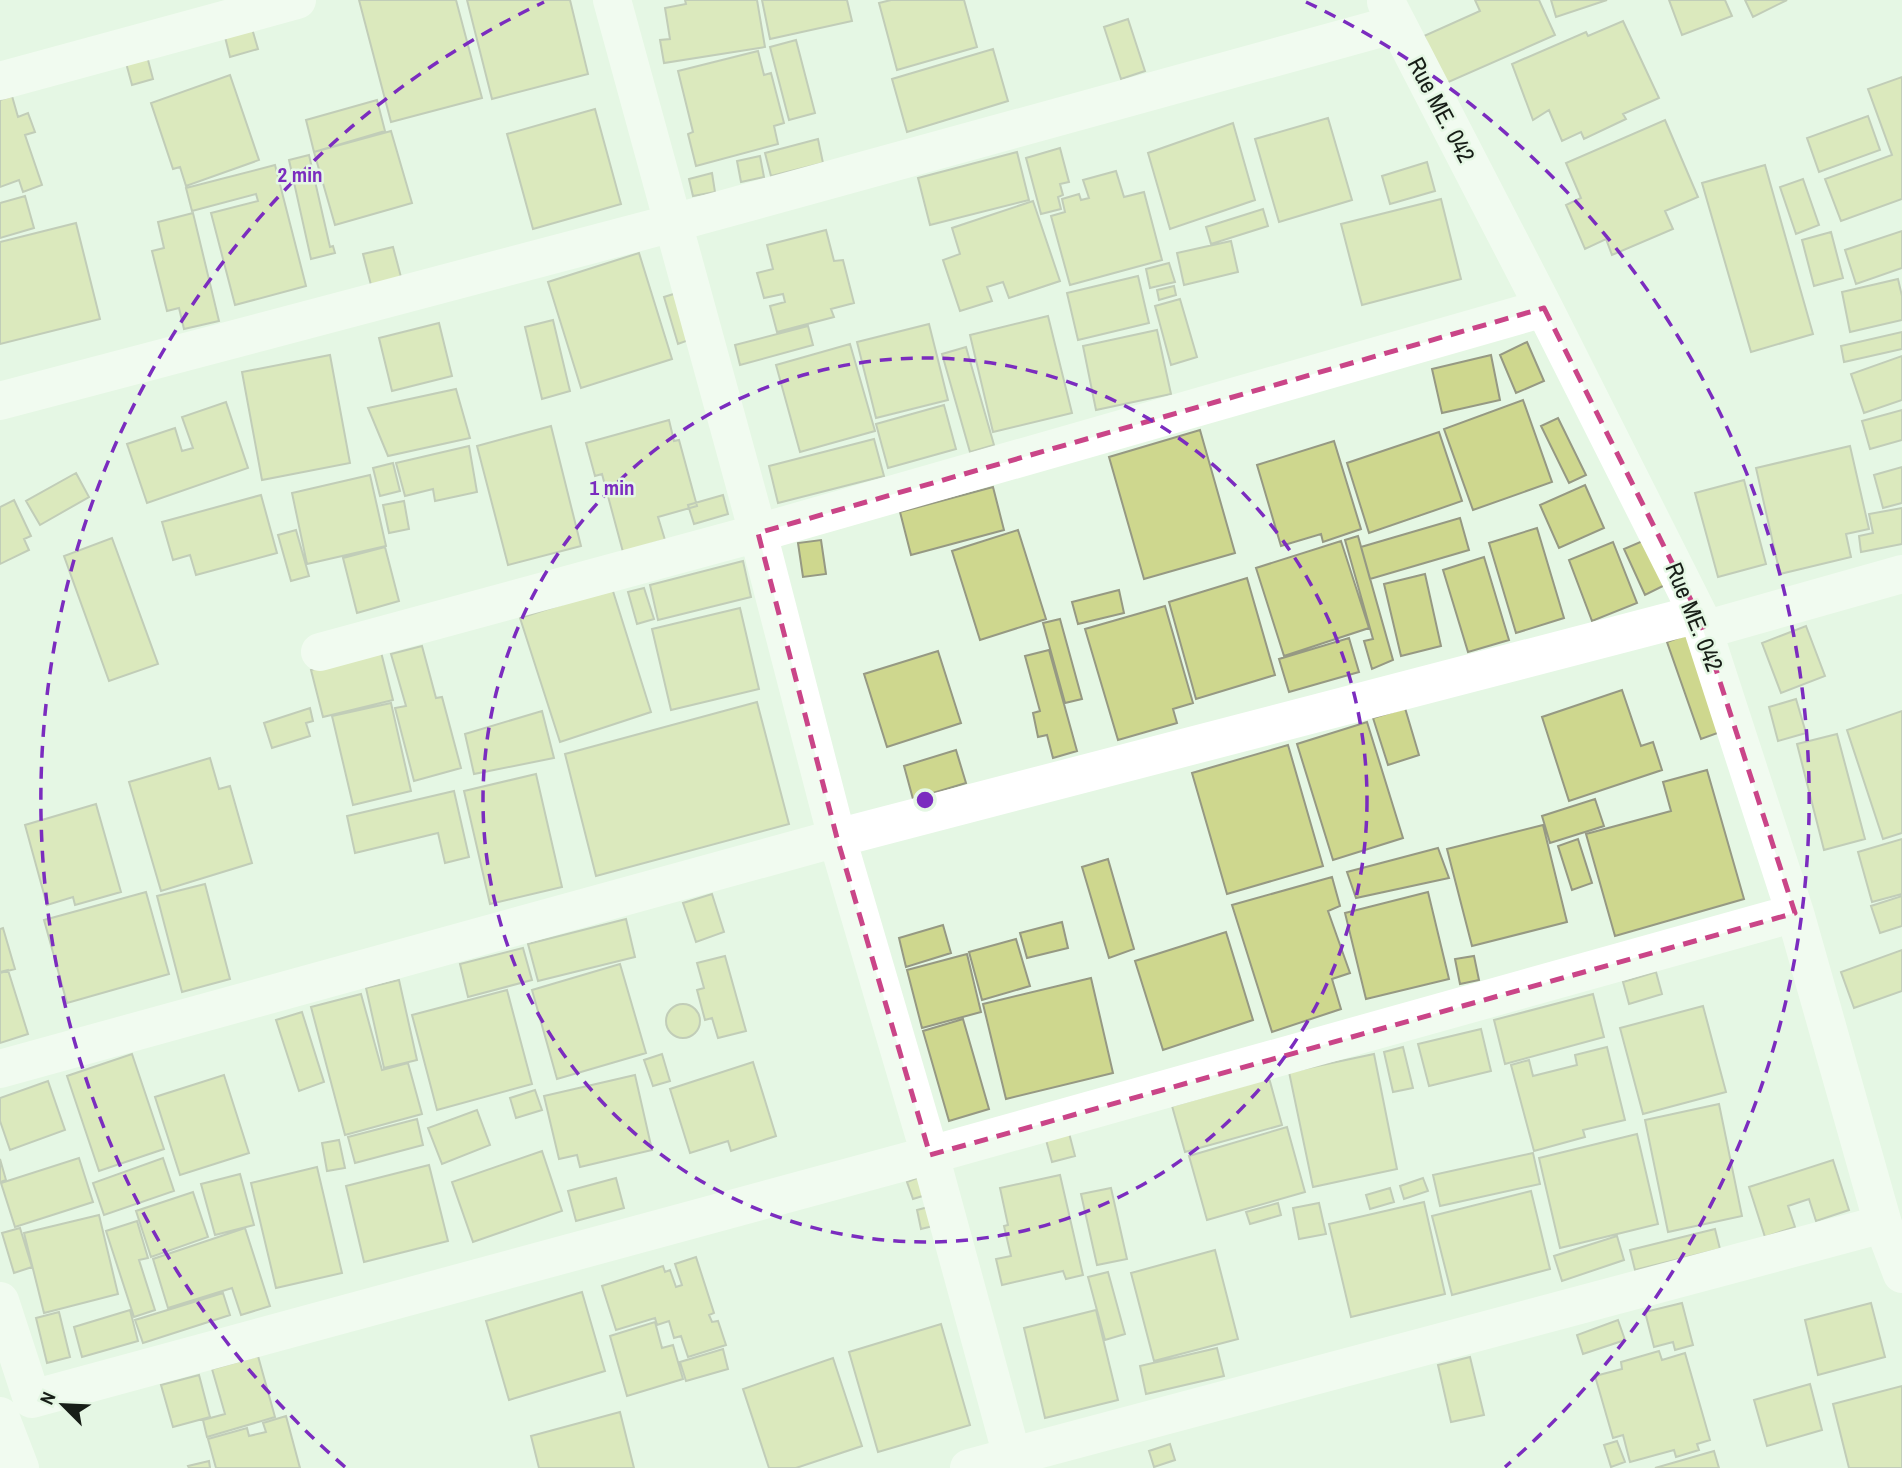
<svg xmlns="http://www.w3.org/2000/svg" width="1902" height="1468" font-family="'Archivo Narrow',sans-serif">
<rect width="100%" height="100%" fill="#e5f7e4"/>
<!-- building -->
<path fill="#ced78e" stroke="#969983" stroke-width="2" d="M359,0H456L482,98L391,122Z
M467,0H570L588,74L492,99Z
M685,0H757L765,47L664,63L660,40L670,39L665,8L686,4Z
M762,0H847L852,21L770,39Z
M891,0H964L977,47L897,70L879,3Z
M1475,0H1539L1555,35L1444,84L1424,36L1480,11Z
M1551,0H1607L1556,17Z
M1669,0H1725L1732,16L1682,35Z
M1745,0H1787L1753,17Z
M1128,19L1145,71L1121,79L1104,27Z
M1623,21L1659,98L1623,114L1626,119L1584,139L1581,132L1562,141L1549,110L1533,120L1512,64L1586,32L1588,36Z
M251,25L258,49L230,57L224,33Z
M796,40L815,113L789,120L770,47Z
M993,49L1008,101L907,132L892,79Z
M758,51L764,75L771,73L784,123L774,126L778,144L696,166L688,134L693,132L678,71Z
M147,56L153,79L132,85L126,63Z
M230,75L259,160L186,186L180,167L173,169L151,103Z
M1902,77V199L1841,221L1825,179L1892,155L1868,89Z
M12,96L18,117L28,113L35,132L25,135L42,185L23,192L19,180L0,187V100Z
M377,100L385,131L314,152L306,120Z
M595,109L621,204L533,229L507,134Z
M1868,116L1880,150L1819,172L1807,138Z
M1328,118L1352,200L1279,222L1255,139Z
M1665,120L1698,197L1665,211L1673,229L1612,255L1606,239L1585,249L1566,205L1581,198L1566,163Z
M1233,123L1255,200L1170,229L1148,153Z
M391,131L412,203L335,225L314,152Z
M818,139L823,163L771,176L765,153Z
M1060,148L1069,182L1060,184L1063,195L1058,197L1061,209L1041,214L1026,158Z
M1017,152L1029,200L930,225L918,178Z
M309,155L330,247L333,246L335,253L311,259L289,160Z
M760,156L764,177L741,182L737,161Z
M1427,162L1435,191L1390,204L1382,176Z
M275,165L306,286L235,305L211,213L258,201L256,194L192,211L186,188Z
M1765,165L1813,334L1751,352L1702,183Z
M1116,171L1124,197L1144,192L1162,260L1070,285L1051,216L1065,212L1062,199L1079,194L1081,200L1089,198L1083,180Z
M712,173L715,192L693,196L689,179Z
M1803,179L1819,225L1796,234L1780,187Z
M25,196L34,228L0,238V203Z
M1441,199L1461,279L1362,305L1341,224Z
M1033,201L1060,281L1009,298L1003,282L987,287L992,301L960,311L943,260L960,254L952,228Z
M1263,209L1268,226L1211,244L1206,227Z
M193,213L219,321L184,329L179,308L167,311L152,251L164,248L158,222Z
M76,223L100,319L0,344V242Z
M826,230L834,261L843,260L854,303L831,309L834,317L777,332L770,306L785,302L783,294L764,298L757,273L773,269L767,245Z
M1902,231V268L1856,284L1845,250Z
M1831,232L1843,278L1814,286L1802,240Z
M1231,241L1238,272L1184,285L1177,253Z
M393,247L401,277L371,285L363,254Z
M639,253L672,359L581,388L548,282Z
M1169,263L1175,282L1150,288L1146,269Z
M1138,276L1149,323L1078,340L1067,293Z
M1898,279L1902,296V320L1850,332L1842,292Z
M1174,286L1176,295L1159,300L1157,290Z
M683,291L697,337L678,344L664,297Z
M1180,299L1197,357L1171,365L1155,306Z
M1048,316L1072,413L993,432L970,335Z
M553,320L570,391L542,399L525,327Z
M439,323L452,376L392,391L379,338Z
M929,324L948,400L876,418L857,342Z
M808,326L813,345L740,365L735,345Z
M1157,330L1171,394L1096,410L1083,346Z
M1902,332V349L1844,362L1841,346Z
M1527,342L1544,381L1516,393L1500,355Z
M850,344L875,431L800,452L776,365Z
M966,347L994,445L970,452L942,354Z
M330,355L350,463L262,480L242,372Z
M1491,355L1500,400L1442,413L1432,369Z
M1902,356V400L1864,413L1851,374Z
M456,389L470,438L388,456L368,408Z
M1523,400L1552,482L1473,510L1444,429Z
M226,402L248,468L147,503L127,444L175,428L182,451L193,448L182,417Z
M944,405L956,449L888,468L876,424Z
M1902,410V440L1870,449L1862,421Z
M1558,418L1586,475L1569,483L1541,426Z
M669,420L674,441L679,440L697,506L658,517L665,540L623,552L602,474L595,476L586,443Z
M551,426L581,546L508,565L477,446Z
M1200,430L1235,553L1144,579L1109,457Z
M1439,432L1462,501L1369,533L1347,463Z
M874,439L884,476L778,503L769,466Z
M1334,441L1361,529L1323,542L1321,534L1281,546L1257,465Z
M469,446L477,492L435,501L433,489L405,496L396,463Z
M1850,446L1869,529L1846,534L1851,557L1780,574L1756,468Z
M393,463L400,491L380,496L373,468Z
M1902,467V503L1883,508L1874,475Z
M76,473L89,497L40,525L26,501Z
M370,475L386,546L307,564L292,493Z
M1744,480L1766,564L1718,577L1695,493Z
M1585,485L1604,528L1559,548L1540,505Z
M993,487L1004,530L911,555L900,512Z
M261,495L277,553L196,575L190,555L173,560L162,522Z
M723,495L728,514L694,524L688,505Z
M14,500L31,536L24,539L29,550L0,564V507Z
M404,501L409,529L389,533L383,505Z
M1902,508V544L1861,552L1859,536L1873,533L1869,514Z
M1460,518L1469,550L1370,579L1361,547Z
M1537,528L1564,618L1516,633L1489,543Z
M296,530L309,576L291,581L278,535Z
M1018,530L1046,619L980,640L952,551Z
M1358,536L1393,660L1372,669L1364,641L1373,639L1345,540Z
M112,538L158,664L109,681L64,556Z
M821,540L826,574L803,577L798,543Z
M1645,540L1665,585L1645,595L1624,549Z
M1341,541L1369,628L1284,656L1256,568Z
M1613,542L1637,603L1592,621L1569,560Z
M385,547L399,601L357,613L343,558Z
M1484,557L1509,640L1468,652L1443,570Z
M743,561L751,597L658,620L650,585Z
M1425,574L1441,646L1401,656L1384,584Z
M1247,578L1275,675L1196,699L1169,602Z
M612,588L651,712L560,742L520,618Z
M644,588L654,619L637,624L628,592Z
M1119,590L1124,613L1078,624L1072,602Z
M1165,606L1193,703L1173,709L1177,723L1118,740L1085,629Z
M740,608L759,689L671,710L652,629Z
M1060,619L1082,699L1065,703L1043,623Z
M1806,626L1825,676L1781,693L1762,643Z
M1691,633L1726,730L1701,739L1667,642Z
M1349,638L1359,672L1289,692L1279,659Z
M422,646L436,698L442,697L461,768L414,781L395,708L406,706L391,654Z
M1049,650L1077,751L1053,758L1047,735L1038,737L1033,713L1040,711L1025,656Z
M938,651L961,723L887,747L864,674Z
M381,652L393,700L323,717L311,670Z
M1622,690L1641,746L1653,742L1662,770L1569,801L1542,717Z
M1796,699L1806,733L1778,741L1769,707Z
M757,702L789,824L596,876L565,754Z
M391,703L411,791L353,805L332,716Z
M310,708L313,721L306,723L310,736L272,748L264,723Z
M1405,708L1419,755L1388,765L1373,718Z
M542,711L554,758L474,774L465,734Z
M1902,711V833L1883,839L1847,730Z
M1367,722L1403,838L1333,860L1297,744Z
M1837,734L1865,839L1824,850L1797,744Z
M1288,745L1323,866L1227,894L1192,773Z
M956,750L966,783L913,799L904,766Z
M210,758L219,789L230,786L252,863L161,891L129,782Z
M1707,770L1744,899L1615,936L1586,834L1671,811L1663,782Z
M536,774L562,887L490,904L464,791Z
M454,791L469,857L445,863L438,833L355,853L347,816Z
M1595,799L1604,826L1550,843L1542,816Z
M96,804L121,892L75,905L73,897L47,905L25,825Z
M1543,825L1567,922L1472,946L1447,849Z
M1578,839L1592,883L1572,890L1558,846Z
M1902,839V894L1872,902L1858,852Z
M1438,848L1449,878L1356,898L1347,872Z
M1108,859L1134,949L1109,958L1082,867Z
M1332,877L1340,906L1328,911L1350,973L1332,979L1341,1009L1272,1032L1232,905Z
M205,884L230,979L182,992L157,896Z
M146,892L169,974L67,1003L44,920Z
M1428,892L1449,979L1366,999L1345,913Z
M712,894L724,932L696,942L683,903Z
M1902,896V926L1880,933L1871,906Z
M626,919L635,957L538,981L528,944Z
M1062,922L1068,948L1027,958L1020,933Z
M943,925L951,953L906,967L899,938Z
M3,928L15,969L0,973V929Z
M1226,932L1253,1020L1163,1050L1135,961Z
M1016,939L1030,986L982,1000L969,952Z
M523,948L532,980L468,997L460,964Z
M1902,950V991L1854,1008L1841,972Z
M967,954L981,1012L922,1028L907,970Z
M725,956L746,1031L718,1038L712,1018L705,1020L697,990L704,988L697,963Z
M1474,956L1479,980L1460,984L1455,959Z
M620,964L646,1053L557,1079L532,990Z
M8,970L28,1034L0,1043V972Z
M1656,972L1662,994L1629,1004L1623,982Z
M1091,978L1113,1073L1006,1099L983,1004Z
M399,980L417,1060L384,1068L366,988Z
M507,990L532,1084L437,1110L412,1015Z
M361,994L382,1070L408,1063L422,1114L345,1135L311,1007Z
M1593,994L1604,1037L1505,1064L1494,1020Z
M666 1021a17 17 0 1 1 34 0a17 17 0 1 1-34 0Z
M1703,1006L1726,1092L1643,1114L1620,1028Z
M302,1012L324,1082L299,1091L276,1020Z
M963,1019L989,1109L949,1121L923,1031Z
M1481,1029L1491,1071L1429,1086L1418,1044Z
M1403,1047L1413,1088L1393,1092L1384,1052Z
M1607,1047L1625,1120L1583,1130L1585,1137L1534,1151L1511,1065L1529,1060L1533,1076L1577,1065L1575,1055Z
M132,1054L164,1149L99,1171L67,1076Z
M662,1054L670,1081L653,1086L644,1060Z
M1374,1054L1397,1169L1313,1187L1289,1072Z
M753,1062L776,1136L731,1151L728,1141L690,1153L670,1089Z
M224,1075L249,1153L180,1175L155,1097Z
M635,1075L652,1150L580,1167L577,1155L559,1159L544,1096Z
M1269,1078L1282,1125L1185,1152L1172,1106Z
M48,1081L65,1130L10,1150L0,1121V1098Z
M535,1090L542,1110L516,1118L510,1098Z
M1719,1104L1742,1216L1668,1232L1645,1120Z
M477,1110L490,1145L442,1164L428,1128Z
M417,1119L423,1145L355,1163L348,1137Z
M1287,1127L1305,1192L1207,1220L1189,1156Z
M1069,1133L1075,1156L1052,1162L1046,1140Z
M1637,1134L1658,1224L1560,1248L1539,1158Z
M339,1140L345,1168L327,1171L322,1143Z
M542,1151L562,1211L473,1242L452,1182Z
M1533,1153L1540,1184L1440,1206L1433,1175Z
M79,1158L93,1202L15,1227L1,1183Z
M163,1158L174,1191L104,1215L93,1183Z
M0,1159L6,1180L0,1182Z
M1833,1160L1849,1210L1816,1221L1809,1199L1788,1206L1795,1227L1765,1237L1749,1187Z
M429,1165L448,1241L364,1262L346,1186Z
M317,1167L342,1273L276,1288L251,1183Z
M240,1174L254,1225L215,1235L201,1184Z
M1060,1175L1083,1275L1066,1279L1063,1271L1002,1285L996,1259L1011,1256L1004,1226L1008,1225L1000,1188Z
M922,1176L929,1194L913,1199L907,1182Z
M616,1178L624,1208L576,1221L568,1191Z
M1423,1178L1428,1191L1404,1199L1400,1186Z
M1111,1188L1127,1259L1097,1265L1081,1194Z
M1390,1188L1394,1202L1370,1209L1366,1195Z
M1531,1191L1550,1269L1452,1295L1432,1216Z
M193,1192L208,1237L151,1257L136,1211Z
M1424,1202L1445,1294L1351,1317L1329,1224Z
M1278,1203L1281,1215L1250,1224L1246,1212Z
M1319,1203L1326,1234L1299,1239L1293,1208Z
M932,1206L937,1225L921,1229L917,1210Z
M99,1215L118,1294L44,1313L24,1233Z
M137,1221L148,1258L139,1260L155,1310L134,1317L106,1231Z
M20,1228L32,1267L14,1273L2,1233Z
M245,1228L270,1306L241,1315L232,1288L168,1308L153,1259Z
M1715,1229L1720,1249L1635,1270L1630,1250Z
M1617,1236L1624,1260L1562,1281L1554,1256Z
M1215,1250L1238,1339L1154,1361L1131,1273Z
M696,1257L714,1313L709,1315L712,1322L718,1321L726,1345L688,1357L681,1336L674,1338L669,1321L657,1325L655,1318L616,1330L602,1286L663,1266L665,1272L670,1270L676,1287L682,1285L675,1264Z
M1108,1272L1125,1334L1105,1340L1088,1277Z
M582,1292L605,1371L509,1400L486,1321Z
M223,1293L230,1315L143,1343L135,1320Z
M1682,1303L1693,1345L1675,1350L1673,1342L1654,1347L1645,1312Z
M1871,1303L1885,1357L1818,1375L1805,1320Z
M130,1310L138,1341L82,1357L74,1327Z
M1096,1310L1118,1400L1045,1418L1024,1328Z
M59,1312L70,1357L47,1363L36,1318Z
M1618,1320L1625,1340L1583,1354L1577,1335Z
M655,1322L662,1348L673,1345L683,1379L627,1396L610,1336Z
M941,1324L970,1425L878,1452L849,1352Z
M1217,1348L1224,1376L1146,1394L1140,1366Z
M723,1349L728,1369L686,1381L680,1362Z
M1659,1351L1662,1360L1685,1353L1710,1440L1697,1444L1699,1450L1676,1457L1674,1450L1630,1462L1623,1435L1613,1438L1595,1376L1622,1369L1621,1362Z
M258,1356L275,1417L207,1437L203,1420L225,1414L212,1369Z
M1470,1357L1484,1415L1451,1422L1438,1365Z
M833,1358L862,1446L796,1468H769L743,1389Z
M199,1375L210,1417L173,1427L161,1385Z
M1810,1384L1822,1430L1767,1446L1754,1400Z
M1902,1386V1468H1849L1833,1404Z
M620,1412L634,1468H539L531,1436Z
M286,1416L300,1468H216L208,1439L247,1428L249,1436L266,1432L263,1423Z
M1617,1441L1625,1462L1611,1467L1604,1445Z
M1170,1444L1175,1460L1154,1467L1149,1451Z
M1714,1451L1719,1468H1655Z
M209,1461L210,1468H189L188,1466Z"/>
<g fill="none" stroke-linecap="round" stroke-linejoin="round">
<!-- minor -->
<path stroke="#fff" stroke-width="38" d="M1386,2L1544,308L1698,614L1795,913L1883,1224L1902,1274
M0,81L297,0
M0,401L673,223L1396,24
M1704,630L1902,574
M320,652L758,533L1544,308
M0,1069L837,838L758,533L612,0
M0,1301L32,1399L930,1155L1795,913
M0,1416L20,1468
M1012,1456L930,1155L837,838L1698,614
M969,1468L1883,1224"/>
</g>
<!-- marked area -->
<path d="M0 0H1902V1468H0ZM1544,308L1698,614L1795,913L930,1155L837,838L758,533Z" fill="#e5f7e4" fill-opacity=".55" fill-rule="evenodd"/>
<path fill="none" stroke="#ca4588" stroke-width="5" stroke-dasharray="14 9" stroke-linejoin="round" d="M1544,308L1698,614L1795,913L930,1155L837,838L758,533Z"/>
<!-- distance rings -->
<g fill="none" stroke="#7b2cbf" stroke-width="3.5" stroke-dasharray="12 9">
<circle cx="925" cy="800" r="442"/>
<path d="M345 1467A884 884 0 0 1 544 2M1306 2A884 884 0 0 1 1505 1467"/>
</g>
<g text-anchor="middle" stroke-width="5" stroke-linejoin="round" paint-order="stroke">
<!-- street labels -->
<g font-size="24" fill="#171e17" stroke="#e5f7e4">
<text transform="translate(1441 110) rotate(62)" y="8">Rue ME. 042</text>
<text transform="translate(1694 617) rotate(68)" y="8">Rue ME. 042</text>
</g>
</g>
<circle cx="925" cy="800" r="10" fill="#7b2cbf" stroke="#e5f7e4" stroke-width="3.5"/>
<g font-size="21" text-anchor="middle" font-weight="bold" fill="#7b2cbf" stroke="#e5f7e4" stroke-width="5" stroke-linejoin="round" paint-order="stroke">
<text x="300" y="182">2 min</text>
<text x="612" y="495">1 min</text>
</g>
<!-- north arrow -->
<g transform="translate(63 1405) rotate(294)" stroke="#e5f7e4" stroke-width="5" paint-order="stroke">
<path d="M0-5L12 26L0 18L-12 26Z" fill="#171e17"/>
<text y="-10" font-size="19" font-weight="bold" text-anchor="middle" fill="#171e17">N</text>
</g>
</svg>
